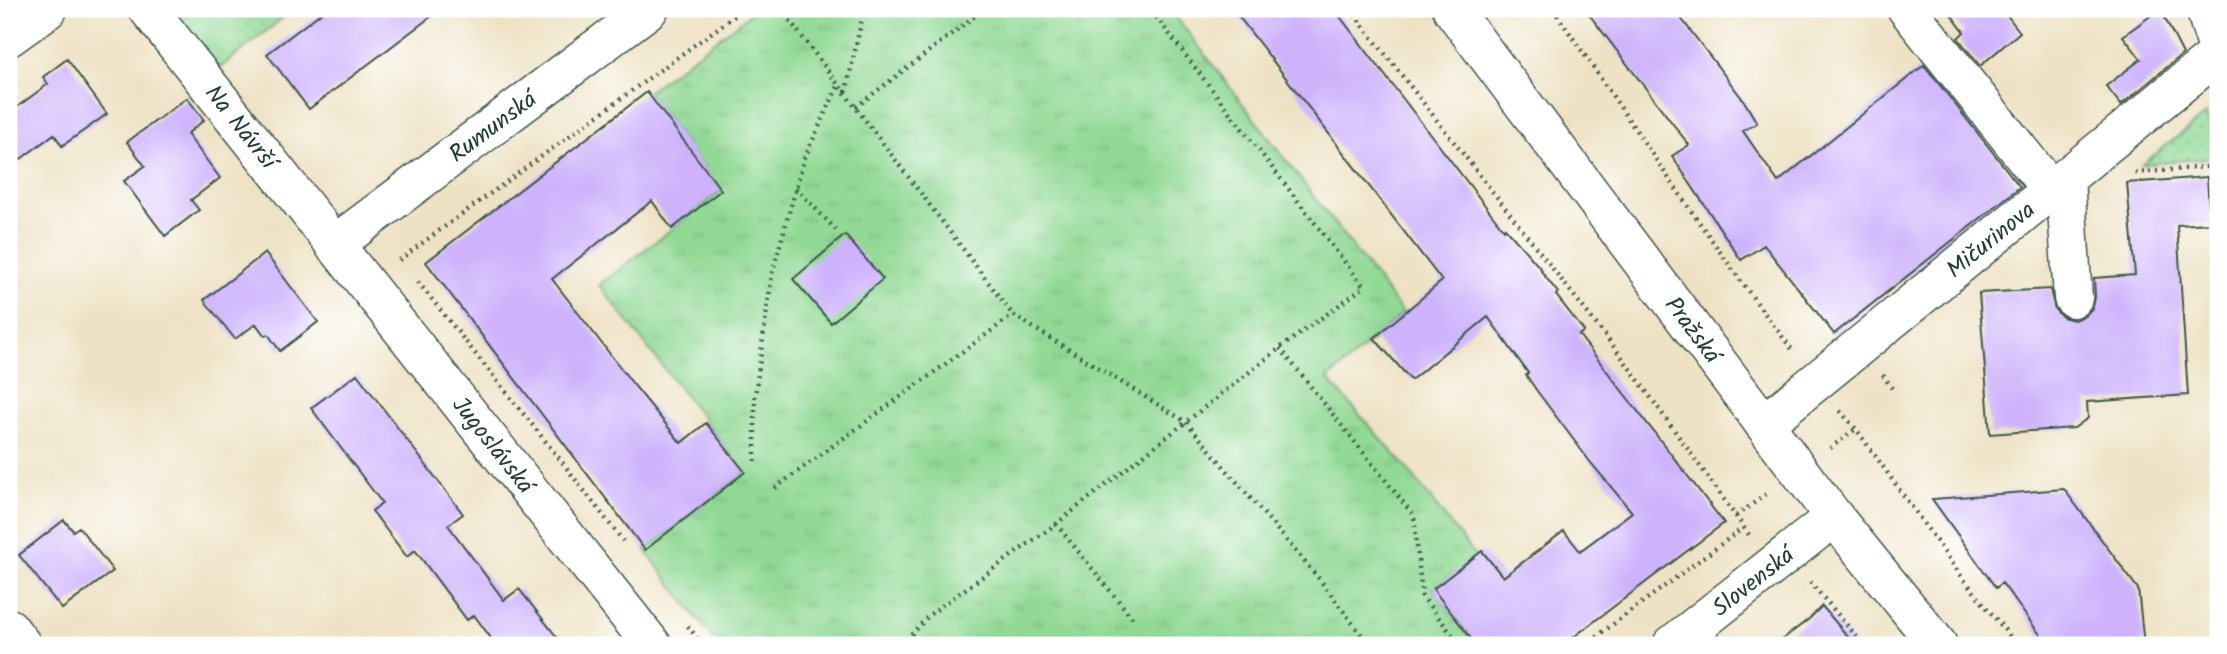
<svg xmlns="http://www.w3.org/2000/svg" width="2227" height="654" font-family="Kalam,sans-serif">
<defs>
<pattern id="grass-dots" width="8" height="8" patternUnits="userSpaceOnUse" patternTransform="scale(1.75)"><rect width="8" height="8" fill="#91d994"/><path d="M2 2h.1M6 6h.1" fill="none" stroke="#7dbb80" stroke-width="1.8" stroke-linecap="round"/></pattern>
<pattern id="park-tufts" width="24" height="20" patternUnits="userSpaceOnUse" patternTransform="scale(1.75)"><rect width="24" height="20" fill="#91d994"/><path d="M3 7l-1-3M5 7V3M7 7l1-3M15 17l-1-3M17 17v-4M19 17l1-3" fill="none" stroke="#7dbb80"/></pattern>
</defs>
<rect width="100%" height="100%" fill="#fff"/>
<filter id="ink" filterUnits="userSpaceOnUse"><feTurbulence type="fractalNoise" baseFrequency=".0143" numOctaves="2"/><feDisplacementMap in="SourceGraphic" scale="14" xChannelSelector="R" yChannelSelector="G"/><feConvolveMatrix kernelMatrix="1 2 1 2 8 2 1 2 1" color-interpolation-filters="sRGB"/></filter>
<filter id="wash" filterUnits="userSpaceOnUse"><feTurbulence type="fractalNoise" baseFrequency=".00686" numOctaves="4" result="noise"/><feDisplacementMap in="SourceGraphic" scale="28" xChannelSelector="R" yChannelSelector="G"/><feGaussianBlur stdDeviation="1.57" result="paint"/><feColorMatrix in="noise" values="0 0 0 0 0 0 0 0 0 0 0 0 0 0 0 0 0 1.4 0 .05"/><feComposite in="paint" operator="in"/></filter>
<g filter="url(#wash)">
<rect width="100%" height="100%" fill="#eee2c4"/>
<!-- grass -->
<path fill="url(#grass-dots)" stroke="#588b64" stroke-width="2" d="M160,9H294L210,76Z
M2206,114L2218,157L2142,165Z"/>
<!-- park -->
<path fill="url(#park-tufts)" stroke="#588b64" stroke-width="2" d="M757,9H1170L1403,313L1328,379L1405,466L1476,557L1433,589L1476,645H718L645,550L745,472L599,285L721,191L647,92Z"/>
<g id="blocks">
<!-- building -->
<path fill="#ceb3fc" d="M326,9H441L309,109L267,54Z
M1233,9H1334L1504,230L1505,228L1542,270L1541,271L1558,293L1556,295L1584,331L1579,335L1724,523L1563,645H1476L1433,589L1482,551L1503,577L1564,531L1580,551L1632,512L1591,463L1537,391L1526,375L1528,373L1488,317L1411,380L1374,338L1442,281Z
M1585,9H1674L1744,101L1757,123L1743,131L1778,182L1924,65L2020,187L1834,334L1764,245L1741,260L1672,156L1689,145Z
M1947,9H2002L2020,32L1980,66L1958,38L1964,32Z
M2160,9L2183,54L2121,105L2106,86L2141,59L2123,36Z
M67,59L107,114L62,146L54,134L9,168V113L48,84L43,77Z
M647,92L721,190L672,229L652,201L552,279L633,384L681,443L706,423L745,472L645,550L426,262Z
M187,98L204,120L187,134L220,178L191,200L199,210L165,236L124,181L145,166L127,142Z
M2207,177L2210,223L2177,225L2188,395L2087,402L2088,418L2074,428L1990,434L1979,293L2050,289L2055,310L2063,317L2074,320L2085,316L2093,307L2095,297L2094,278L2135,275L2127,183Z
M845,235L883,279L831,323L793,279Z
M265,253L318,322L280,351L268,334L265,336L256,324L235,339L204,300Z
M357,374L463,514L448,525L504,600L519,589L563,645H496L474,615L467,620L415,550L407,557L372,511L382,503L311,408Z
M2064,489L2138,589L2144,645H2045L2041,636L2002,583L1996,588L1932,499Z
M64,520L73,531L79,527L113,571L62,609L19,555Z
M1822,606L1855,645H1775L1809,619Z"/>
</g>
</g>
<g filter="url(#ink)">
<use href="#blocks" fill-opacity="0" stroke="#3e564a" stroke-width="2"/>
<g fill="none" stroke-linecap="round" stroke-linejoin="round">
<defs>
<g id="minor">
<path id="s1" d="M148,9L652,645"/>
<path d="M1907,9L2051,190"/>
<path d="M9,37L48,9"/>
<path d="M2065,179L2073,298"/>
<path id="s2" d="M334,245L649,9"/>
<path id="s3" d="M1764,424L2218,54"/>
<path d="M9,628L22,645"/>
<path id="s4" d="M1672,645L1834,517"/>
</g>
<g id="major">
<path id="s5" d="M1452,9L1834,517L1938,645"/>
<path d="M2205,9L2218,49"/>
</g>
</defs>
<!-- minor casing -->
<use href="#minor" stroke="#3e564a" stroke-width="41"/>
<!-- major casing -->
<use href="#major" stroke="#3e564a" stroke-width="41"/>
<!-- path -->
<path stroke="#3e564a" stroke-width="4.5" stroke-dasharray="2 5" stroke-linecap="butt" d="M781,9L1013,315L1186,422L1320,580L1369,645
M1350,9L1621,356L1750,536
M1553,9C1633,124 1708,241 1794,352
M846,92L864,9
M856,107L984,9
M2213,108L2218,124
M2135,173L2218,166
M796,188L839,233
M399,260L744,9
M418,282L562,462L623,541
M1280,348L1414,516L1422,596L1460,645
M1883,375L1893,390
M1840,411L1856,429L1962,577L2017,645
M1830,448L1856,429
M755,461V396L772,274L804,159L839,84
M775,488L1013,315
M1736,516L1769,492
M1056,524L1134,620
M1810,582L1864,645
M688,626L702,645
M902,645L929,615L1056,524L1280,348L1364,287L1150,9
M1585,645L1743,528"/>
<!-- minor -->
<use href="#minor" stroke="#fff" stroke-width="38"/>
<!-- major -->
<use href="#major" stroke="#fff" stroke-width="38"/>
</g>
</g>
<g text-anchor="middle" stroke-width="5" stroke-linejoin="round" paint-order="stroke">
<!-- street labels -->
<g font-size="24" fill="#1f3d34" stroke="#fff">
<text dy="8" stroke="none"><textPath href="#s1" startOffset="150">Na Návrší</textPath></text>
<text dy="8" stroke="none"><textPath href="#s2" startOffset="198">Rumunská</textPath></text>
<text dy="8" stroke="none"><textPath href="#s3" startOffset="292">Mičurinova</textPath></text>
<text dy="8" stroke="none"><textPath href="#s5" startOffset="401">Pražská</textPath></text>
<text dy="8" stroke="none"><textPath href="#s1" startOffset="556">Jugoslávská</textPath></text>
<text dy="8" stroke="none"><textPath href="#s4" startOffset="103">Slovenská</textPath></text>
</g>
</g>
<!-- margin -->
<rect width="2227" height="654" fill="none" stroke="#fff" stroke-width="35"/>
</svg>
